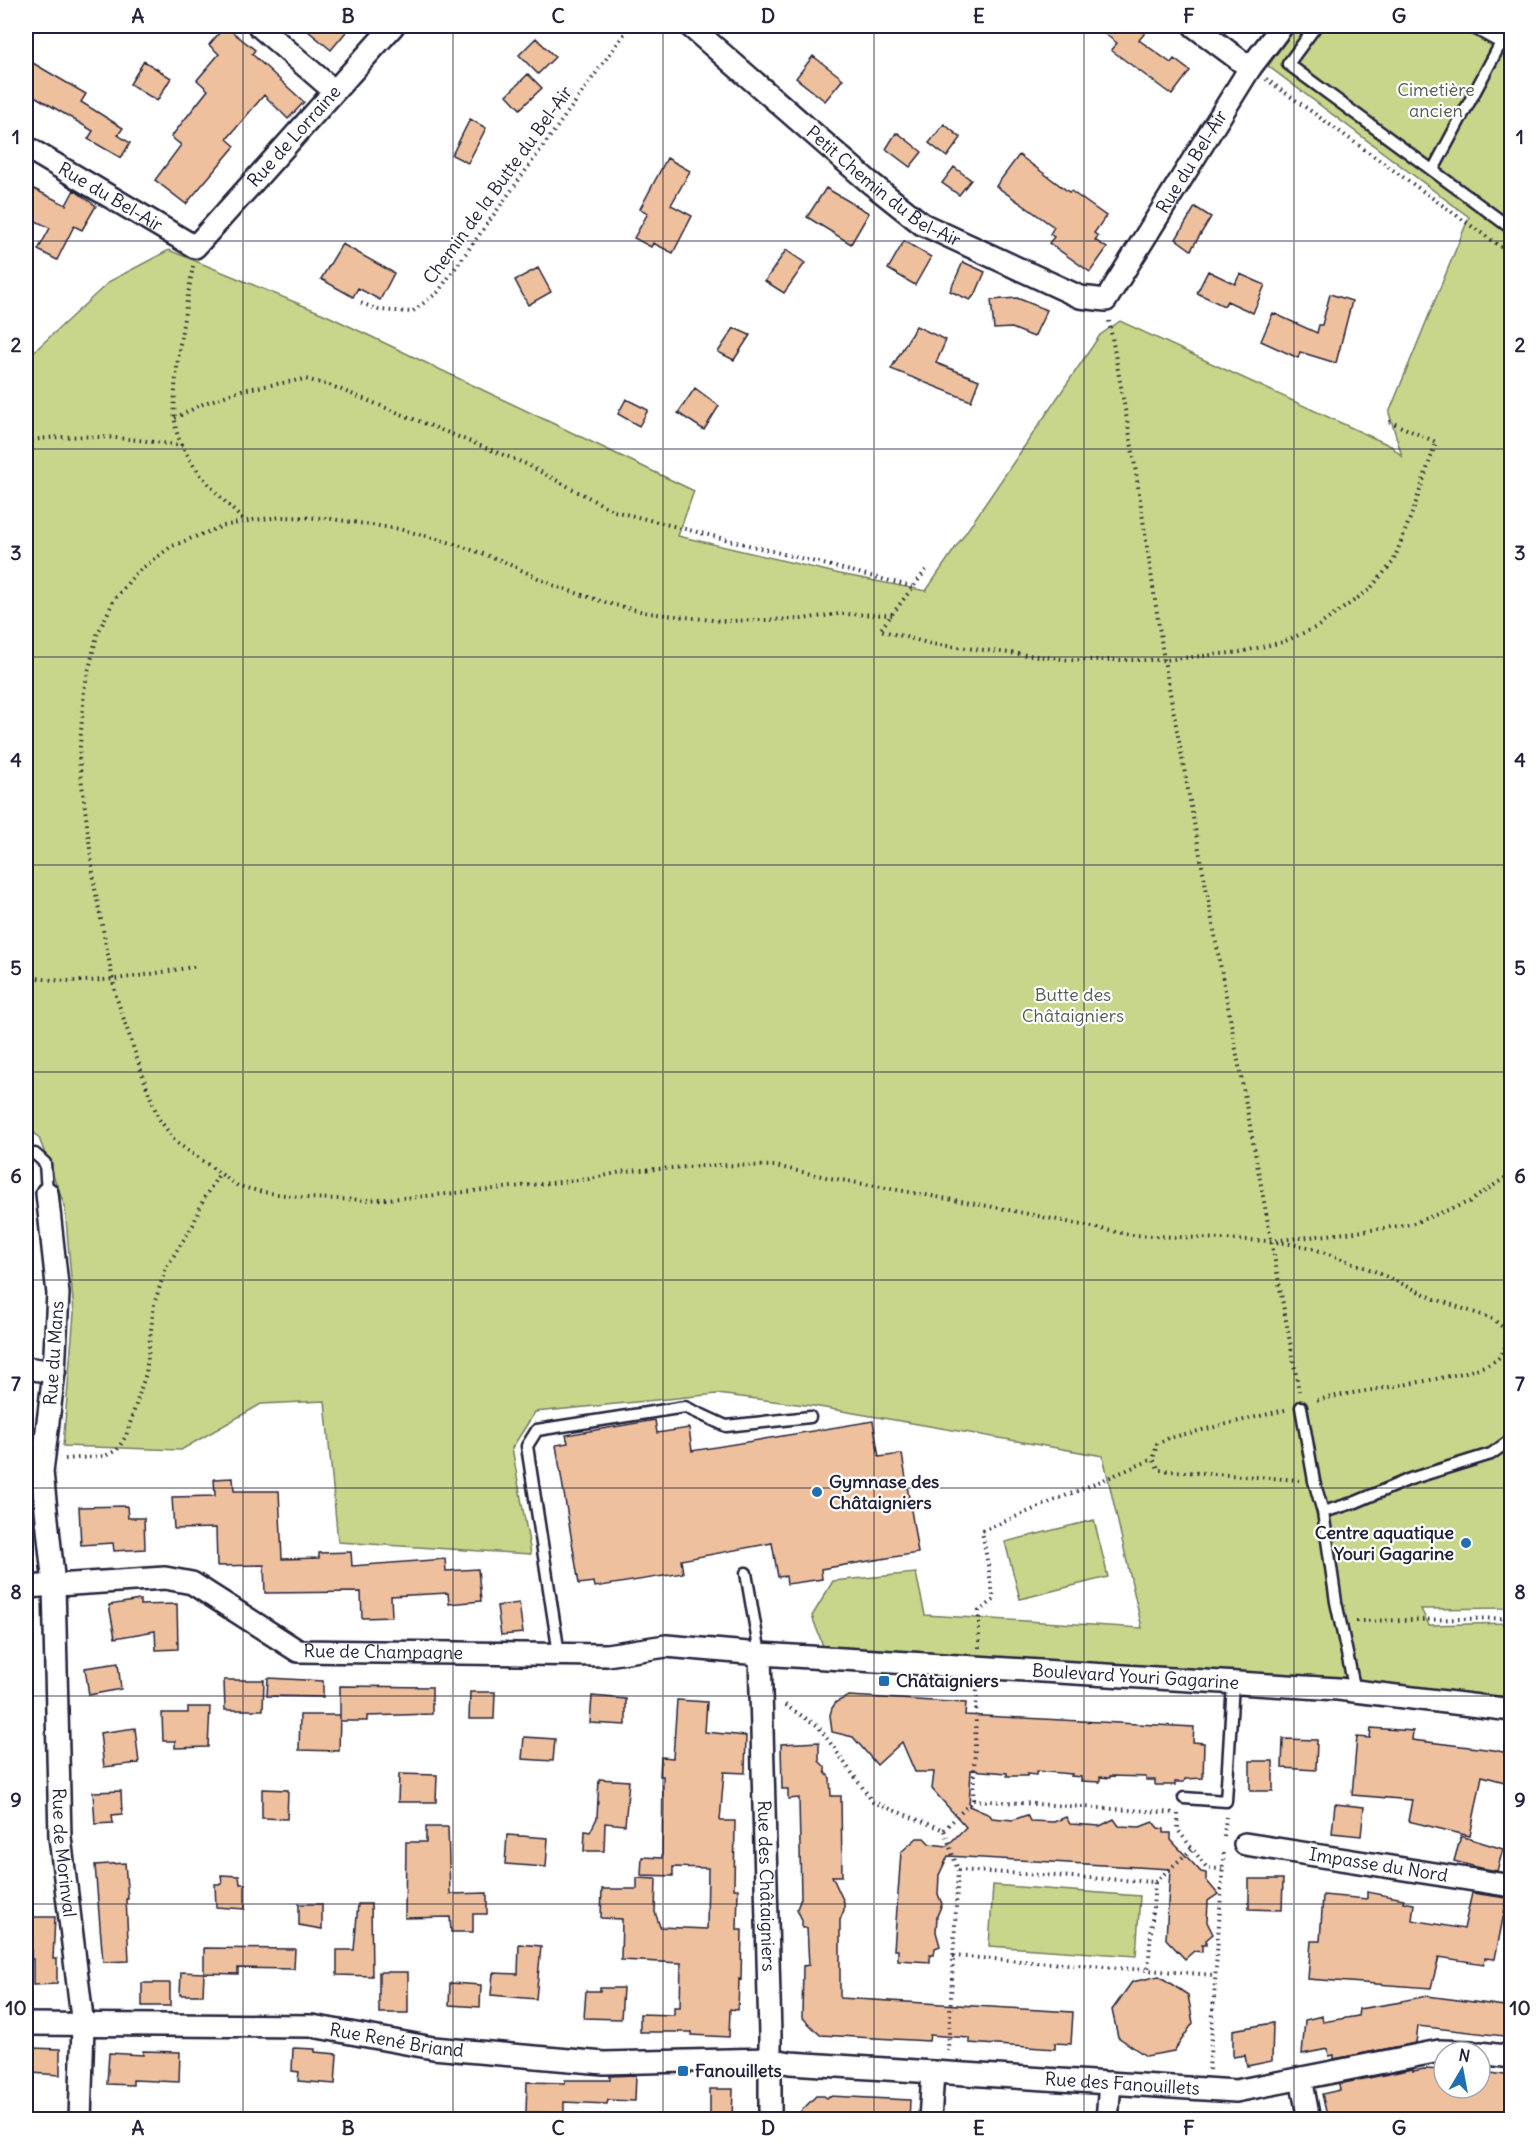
<svg xmlns="http://www.w3.org/2000/svg" width="1537" height="2145" font-family="Delius,sans-serif">
<rect width="100%" height="100%" fill="#fff"/>
<filter id="ink" filterUnits="userSpaceOnUse"><feTurbulence type="fractalNoise" baseFrequency=".0167" numOctaves="2"/><feDisplacementMap in="SourceGraphic" scale="12" xChannelSelector="R" yChannelSelector="G"/><feConvolveMatrix kernelMatrix="1 2 1 2 8 2 1 2 1" color-interpolation-filters="sRGB"/></filter>
<g filter="url(#ink)">
<!-- green -->
<path fill="#c7d68a" stroke="#747c62" stroke-width="1.5" d="M1297,26H1511V1608L1421,1609L1429,1625L1511,1623V1700L1174,1670L823,1646L812,1616L833,1581L916,1573L925,1615L1142,1628L1103,1456L813,1406L717,1394L535,1412L512,1448L531,1554L338,1542L325,1401L261,1404L181,1450L63,1446L74,1313L65,1207L39,1138L26,1123V1025L31,1022L26,1016V359L110,281L169,250L326,315L694,491L678,536L840,574L926,591L1100,335L1120,321L1391,446L1402,456L1389,413L1469,217L1268,66Z
M1094,1520L1108,1577L1020,1599L1005,1542Z
M993,1885L1140,1896L1136,1956L989,1946Z"/>
<!-- building -->
<path fill="#eec09e" stroke="#22223b" stroke-width="1.5" d="M225,26L255,50L252,54L304,102L288,119L264,95L227,139L235,146L186,204L155,180L181,145L171,137L208,90L197,80L219,54L209,45Z
M302,26H351L331,50Z
M1094,26H1151L1139,40L1171,63L1174,59L1190,71L1172,95L1111,50L1117,43Z
M536,38L555,57L538,74L519,55Z
M813,56L843,79L825,101L796,78Z
M26,59L86,94L81,102L123,128L118,135L130,143L121,158L88,139L93,131L26,91Z
M144,61L171,78L157,101L130,84Z
M528,74L542,88L520,109L507,95Z
M470,119L486,128L468,163L452,155Z
M944,124L961,138L947,157L929,143Z
M896,133L897,134L898,133L922,152L910,167L886,149Z
M1019,155L1069,192L1071,191L1106,216L1094,233L1098,236L1095,240L1107,248L1090,272L1049,243L1054,237L1050,234L1054,227L996,186Z
M667,158L690,171L671,205L692,216L673,253L653,243L651,247L634,238L648,213L640,209Z
M954,167L971,180L959,195L942,183Z
M826,188L869,213L851,244L807,217Z
M34,189L66,205L74,190L96,206L82,230L74,226L57,260L38,250L50,228L26,216V205Z
M1195,207L1211,217L1191,250L1176,239Z
M904,241L931,257L915,285L888,269Z
M342,244L394,273L380,300L358,288L353,297L321,279Z
M786,250L805,263L784,293L765,281Z
M963,262L985,272L976,293L970,300L950,291Z
M538,268L551,292L528,305L515,280Z
M1208,271L1235,284L1240,274L1265,285L1253,313L1227,301L1224,306L1197,293Z
M1330,294L1352,301L1336,363L1300,352L1298,358L1261,341L1273,313L1317,333L1319,325H1322Z
M1017,298L1047,310L1034,337L1012,328L994,329L991,300Z
M916,326L946,340L936,363L979,380L971,401L891,369Z
M734,328L750,335L734,360L718,352Z
M695,388L719,406L704,430L678,413Z
M626,399L648,410L639,426L618,414Z
M655,1420L657,1433L689,1428L692,1451L873,1421L879,1457L902,1454L918,1553L821,1569L822,1579L787,1584L786,1576L778,1577L772,1543L681,1560L683,1573L595,1587L594,1582L579,1584L556,1445L568,1443L566,1435Z
M233,1478L234,1491H279L282,1559L319,1558V1553L351,1552L352,1566L445,1559L446,1571L478,1569L481,1601L449,1604L448,1593L391,1596L392,1617L362,1618L361,1592L265,1593L264,1565L217,1566L216,1528L174,1529L172,1497L215,1496L214,1479Z
M127,1506L128,1518H144L145,1549L114,1551L113,1543L81,1545L79,1507Z
M140,1600V1605L177,1604L178,1649L156,1650L155,1631L115,1638L109,1605Z
M519,1603L523,1633L501,1635L497,1606Z
M118,1663L121,1689L89,1695L85,1668Z
M268,1678L323,1681V1697L267,1696Z
M224,1680H264L263,1710H225Z
M340,1686L432,1687V1714L367,1716V1721H340Z
M470,1692H495L494,1719H469Z
M592,1696L626,1699V1725L590,1723Z
M849,1696L966,1703L965,1715L1194,1727L1193,1742L1204,1743L1203,1778L1185,1779L1184,1782H1175V1785H1155V1780H1146V1777L1110,1776V1778L1100,1777V1782L1081,1781V1777L1071,1776L1072,1774L1036,1771V1775L1027,1774V1776H1007V1773L971,1770L969,1806L990,1815L992,1818L1013,1820L1027,1815L1030,1821L1054,1822L1066,1817L1070,1824L1100,1826L1114,1819L1119,1826L1140,1827L1153,1822L1158,1828L1164,1829V1833H1171V1840L1201,1872L1206,1873V1880L1218,1894L1208,1901L1207,1922L1213,1934L1206,1940V1945H1202V1952L1194,1951L1185,1959L1166,1939L1170,1869L948,1856L939,1875L938,1894L942,1904L937,1916L936,1932L940,1946L935,1948L934,1955H930V1962L898,1960V1950H894L901,1852L917,1838H924L930,1844L947,1846L966,1827L932,1789L934,1772H915L902,1742L877,1765L853,1737L832,1732L830,1715L832,1708L836,1702Z
M677,1700L707,1702L705,1732L746,1736L745,1773L724,1772L720,1821H735L734,1889H738L737,1930H742L741,1980L739,1979L738,2010L730,2009L729,2037L691,2035L692,2032H640V2014L674,2015V2007H680L681,1963L621,1960L622,1919L601,1918L602,1889H637V1878L656,1879L655,1912L660,1927L707,1929L708,1868L673,1867V1876L641,1875L642,1857L662,1858L663,1776H660L661,1757L673,1758Z
M188,1707H210L208,1747L175,1748V1741H163L162,1713H188Z
M300,1715H340L339,1751L299,1750Z
M135,1728L139,1763L104,1767L100,1733Z
M1371,1728L1413,1731L1412,1740L1494,1750L1512,1754V1784L1482,1776L1470,1836L1408,1821L1412,1800L1352,1795L1357,1737L1370,1738Z
M524,1737L555,1739L553,1761L522,1759Z
M1283,1739L1317,1740L1316,1770L1282,1768Z
M819,1742V1761L825,1767V1772L830,1778L831,1796H841L842,1876H832L844,1902V1910L840,1920V1998L1073,2012L1071,2044L1055,2043V2049L969,2043V2038L930,2035L929,2041L820,2035L802,2017L803,1966L809,1965L807,1928H802V1920L797,1909L801,1898L799,1798L788,1799V1789H782L781,1744Z
M1250,1761H1273V1791H1250Z
M399,1774L437,1775L436,1802H398Z
M599,1779L629,1781L625,1825L605,1823L604,1851H584L585,1831L590,1832L597,1818Z
M262,1789L288,1790L287,1819L262,1818Z
M121,1791L122,1814L112,1815L113,1823L95,1824L93,1792Z
M1335,1804L1364,1807L1361,1836L1332,1833Z
M426,1827H448L450,1894L487,1893V1914H473V1932H451L450,1917L405,1918L406,1842H426Z
M507,1835L548,1838L546,1867L505,1864Z
M1461,1836L1503,1849L1497,1871L1476,1867L1454,1861Z
M125,1863L128,1899H126L129,1961L103,1962L95,1865Z
M221,1875L239,1876L240,1884H245V1909L216,1907L215,1884H222Z
M1249,1879H1283L1282,1910L1249,1909Z
M1367,1892L1404,1899L1403,1902L1414,1904L1412,1920L1464,1929L1472,1893L1507,1898L1495,1959L1485,1958L1484,1964L1439,1957L1431,1988L1308,1979L1311,1941H1320L1323,1895L1367,1899Z
M299,1904H322V1929L299,1925Z
M358,1904H371L372,1976L337,1975V1950H354Z
M32,1917H55L53,1959H57V1984L33,1985V1959H31Z
M519,1944L541,1946L536,1999L491,1995L493,1973L518,1974Z
M204,1948L295,1949L294,1969L238,1968V1974L204,1973L203,1995H180L181,1972L204,1973Z
M379,1972H408V2013H379Z
M1159,1976L1188,1995L1193,2023L1174,2051L1146,2056L1118,2037L1112,2010L1132,1982Z
M142,1983H170V2006H142Z
M450,1983L481,1985L480,2007L449,2005Z
M600,1988H623L621,2019L584,2018L586,1991H600Z
M1427,1996L1512,2007V2037L1418,2026L1416,2043L1334,2059V2055L1329,2056L1328,2049L1302,2054L1305,2020L1322,2016L1323,2022L1358,2016L1359,2009L1401,2002V2001Z
M1273,2023L1272,2061L1247,2066L1245,2055L1233,2057V2030Z
M31,2048L60,2049V2075L31,2073Z
M293,2048L315,2049V2052L337,2054L335,2084L298,2081L299,2072L292,2071Z
M143,2051L180,2052L179,2082L133,2080V2085L107,2084L109,2053L143,2055Z
M1413,2069V2071L1424,2069L1444,2070V2088H1480V2075H1483L1484,2072L1512,2076V2120H1475L1443,2115L1419,2120H1328L1322,2094L1340,2090L1339,2084Z
M636,2075L635,2101L608,2100L607,2104L564,2102V2113L526,2112L527,2082L565,2083V2080H610V2076Z
M710,2089H733L732,2120H710Z
M816,2096H824L827,2098L829,2096L910,2100L909,2120H792Z"/>
<g fill="none" stroke-linecap="round" stroke-linejoin="round">
<defs>
<path id="service" d="M1316,26L1288,64L1508,226L1512,218
M1470,26L1512,49
M1433,170L1510,26
M26,1155L35,1154L45,1163L47,1193
M1301,1407L1314,1481L1323,1512L1336,1602L1355,1691
M1323,1512L1356,1502L1410,1479L1491,1454L1512,1439
M746,1573L760,1654
M559,1654L527,1446L537,1430L685,1407L726,1426L810,1417
M1184,1798L1226,1801L1233,1683"/>
<g id="minor">
<path d="M259,26L333,90"/>
<path id="s1" d="M690,26L868,181L922,224L1080,297L1106,300L1250,68L1282,26"/>
<path d="M1194,26L1250,68"/>
<path id="s2" d="M26,147L195,247L393,26"/>
<path id="s3" d="M47,1193L58,1294L54,1372L42,1472L54,1585L60,1837L83,2026L80,2120"/>
<path d="M26,1368L54,1372"/>
<path id="s4" d="M26,1587L165,1578L192,1583L298,1651L607,1655L666,1646L760,1654L1338,1689L1512,1710"/>
<path id="s5" d="M760,1654L770,2035V2120"/>
<path id="s6" d="M1245,1844L1512,1886"/>
<path id="s7" d="M26,2024L312,2026L433,2048L604,2063L769,2059L790,2063L1236,2091L1439,2051L1471,2052"/>
<path d="M1480,2053L1512,2057"/>
<path d="M1301,2078L1309,2120"/>
<path d="M930,2120L933,2072"/>
<path d="M1107,2120L1110,2083"/>
</g>
</defs>
<!-- service casing -->
<use href="#service" stroke="#22223b" stroke-width="15"/>
<!-- minor casing -->
<use href="#minor" stroke="#22223b" stroke-width="26"/>
<!-- path -->
<path stroke="#22223b" stroke-width="4" stroke-dasharray="1.5 4.5" stroke-linecap="butt" d="M1266,79L1512,255
M193,266C187,303 165,408 179,439C192,471 220,496 244,521
M361,303L379,310L412,312L438,292L630,26
M1109,321L1133,453L1164,660L1299,1391
M175,418L205,403L242,390L305,379L329,385L526,464L614,511L914,587
M26,441C77,432 130,438 182,446
M926,570L880,630L931,644L1071,660H1164L1240,652L1283,642L1317,627L1369,590L1393,562L1414,508L1436,442L1386,420
M892,615L839,614L802,619L722,621L648,613L607,603L555,586L500,560L452,543L399,529L325,518L282,517L253,520L223,526L172,546L136,573L114,600L97,635L84,690L79,760L95,889L116,996L148,1091L159,1119L176,1142L238,1186L263,1192L306,1198L368,1200L417,1197L589,1179L626,1171L719,1165L775,1166L830,1178L999,1208L1131,1235L1271,1241L1365,1231L1411,1224L1469,1202L1512,1173
M26,976C85,988 139,976 198,966
M1277,1242L1309,1247L1372,1270L1435,1299L1493,1319L1505,1329C1506,1338 1507,1347 1501,1355C1486,1379 1348,1390 1315,1401
M1285,1410L1169,1438L1157,1444L1153,1459L1159,1470L1299,1480
M65,1459L105,1456L117,1450L126,1436L146,1373L154,1304L166,1268L193,1225L204,1198L220,1173
M1356,1621L1512,1618
M979,1648V1611L994,1600L982,1531L1153,1459
M785,1705L818,1726L873,1802L944,1830L958,1870L948,2051
M973,1800L977,1688
M1178,1814V1830L1207,1868L1222,1869
M944,1830L973,1800L1177,1813
M1224,1836L1226,1817
M958,1870L1155,1882L1148,1970
M1155,1882L1192,1849
M953,1956L1215,1975
M1209,2070L1224,1850"/>
<!-- service -->
<use href="#service" stroke="#fff" stroke-width="10"/>
<!-- minor -->
<use href="#minor" stroke="#fff" stroke-width="21"/>
</g>
</g>
<!-- grid -->
<path fill="none" stroke="#22223b" stroke-width="1.5" stroke-opacity="0.55" d="M243,26V2120M453,26V2120M663,26V2120M874,26V2120M1084,26V2120M1294,26V2120M26,241H1512M26,449H1512M26,657H1512M26,865H1512M26,1072H1512M26,1280H1512M26,1488H1512M26,1696H1512M26,1904H1512"/>
<!-- markers -->
<g fill="#1f6fb2" stroke="#fff" stroke-width="2">
<circle cx="817" cy="1492" r="6"/>
<circle cx="1466" cy="1543" r="6"/>
<rect x="878" y="1675" width="12" height="12" rx="3"/>
<rect x="677" y="2065" width="12" height="12" rx="3"/>
</g>
<g text-anchor="middle" stroke-width="4.5" stroke-linejoin="round" paint-order="stroke">
<!-- park labels -->
<g font-size="18" fill="#545853" stroke="#fff">
<text x="1436" y="96">Cimetière<tspan x="1436" dy="21">ancien</tspan></text>
<text x="1073" y="1001">Butte des<tspan x="1073" dy="21">Châtaigniers</tspan></text>
</g>
<!-- street labels -->
<g font-size="18" fill="#22223b" stroke="#fff">
<text dy="6" stroke="none"><textPath href="#s2" startOffset="345">Rue de Lorraine</textPath></text>
<text dy="6" stroke="none"><textPath href="#s1" startOffset="668">Rue du Bel-Air</textPath></text>
<text transform="translate(498 185) rotate(-54)" y="6">Chemin de la Butte du Bel-Air</text>
<text dy="6" stroke="none"><textPath href="#s1" startOffset="252">Petit Chemin du Bel-Air</textPath></text>
<text dy="6" stroke="none"><textPath href="#s2" startOffset="98">Rue du Bel-Air</textPath></text>
<text transform="translate(54 1353) rotate(-86)" y="6">Rue du Mans</text>
<text dy="6" stroke="none"><textPath href="#s4" startOffset="378">Rue de Champagne</textPath></text>
<text dy="6" stroke="none"><textPath href="#s4" startOffset="1132">Boulevard Youri Gagarine</textPath></text>
<text dy="6" stroke="none"><textPath href="#s3" startOffset="662">Rue de Morinval</textPath></text>
<text dy="6" stroke="none"><textPath href="#s6" startOffset="135">Impasse du Nord</textPath></text>
<text dy="6" stroke="none"><textPath href="#s5" startOffset="232">Rue des Châtaigniers</textPath></text>
<text dy="6" stroke="none"><textPath href="#s7" startOffset="372">Rue René Briand</textPath></text>
<text dy="6" stroke="none"><textPath href="#s7" startOffset="1100">Rue des Fanouillets</textPath></text>
</g>
<!-- poi labels -->
<g font-size="18" font-weight="bold" fill="#22223b" stroke="#fff" text-anchor="start">
<text x="829" y="1488">Gymnase des<tspan x="829" dy="21">Châtaigniers</tspan></text>
<text x="1454" y="1539" text-anchor="end">Centre aquatique<tspan x="1454" dy="21">Youri Gagarine</tspan></text>
<text x="896" y="1687">Châtaigniers</text>
<text x="695" y="2077">Fanouillets</text>
</g>
</g>
<!-- margin -->
<rect width="1537" height="2145" fill="none" stroke="#fff" stroke-width="66"/>
<!-- north arrow -->
<g transform="translate(1462 2070) rotate(10)"><circle r="28" fill="#ffffff" stroke="#a7a7b1" stroke-width="1.5"/>
<path d="M0-4.5L10 22L0 15L-10 22Z" fill="#1f6fb2"/>
<text y="-9" font-size="16" font-weight="bold" text-anchor="middle" fill="#22223b">N</text>
</g>
<rect x="33" y="33" width="1471" height="2079" fill="none" stroke="#22223b" stroke-width="2"/>
<g font-size="20" text-anchor="middle" font-weight="bold" fill="#22223b">
<text x="138" y="23">A</text>
<text x="348" y="23">B</text>
<text x="558" y="23">C</text>
<text x="768" y="23">D</text>
<text x="979" y="23">E</text>
<text x="1189" y="23">F</text>
<text x="1399" y="23">G</text>
<text x="16" y="144">1</text>
<text x="1520" y="144">1</text>
<text x="16" y="352">2</text>
<text x="1520" y="352">2</text>
<text x="16" y="560">3</text>
<text x="1520" y="560">3</text>
<text x="16" y="767">4</text>
<text x="1520" y="767">4</text>
<text x="16" y="975">5</text>
<text x="1520" y="975">5</text>
<text x="16" y="1183">6</text>
<text x="1520" y="1183">6</text>
<text x="16" y="1391">7</text>
<text x="1520" y="1391">7</text>
<text x="16" y="1599">8</text>
<text x="1520" y="1599">8</text>
<text x="16" y="1807">9</text>
<text x="1520" y="1807">9</text>
<text x="16" y="2015">10</text>
<text x="1520" y="2015">10</text>
<text x="138" y="2135">A</text>
<text x="348" y="2135">B</text>
<text x="558" y="2135">C</text>
<text x="768" y="2135">D</text>
<text x="979" y="2135">E</text>
<text x="1189" y="2135">F</text>
<text x="1399" y="2135">G</text>
</g>
</svg>
